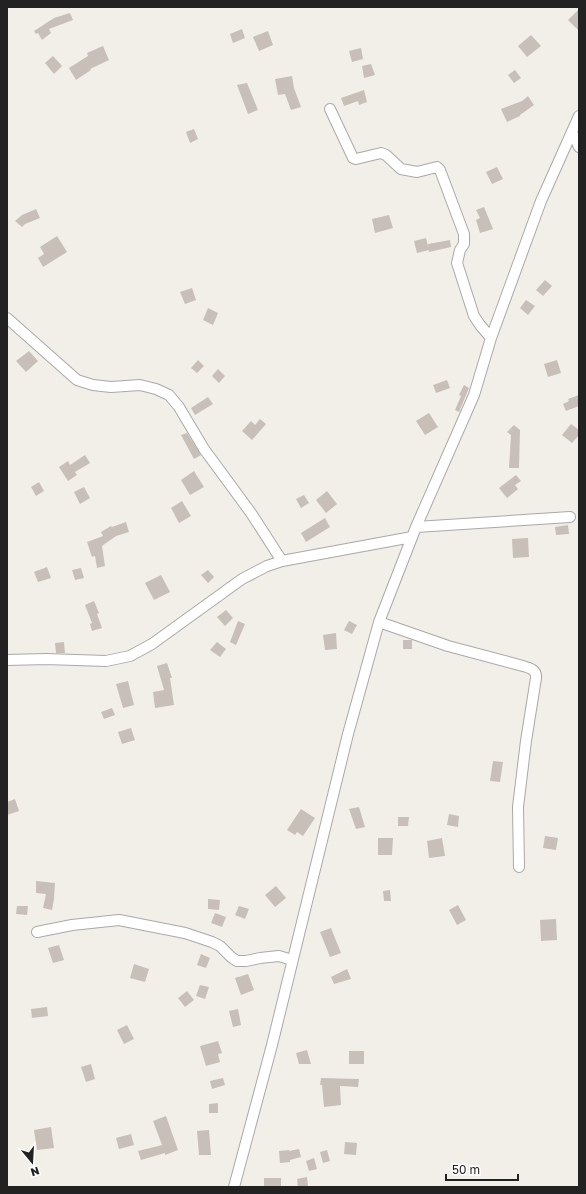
<svg xmlns="http://www.w3.org/2000/svg" width="586" height="1194" font-family="'Golos Text',sans-serif">
<rect width="100%" height="100%" fill="#f2efe9"/>
<!-- building -->
<path fill="#c7bfb8" d="M579,9V31L568,20Z
M70,13L73,20L49,29L51,33L42,40L38,33L36,34L34,31L54,18Z
M242,29L245,38L233,43L230,34Z
M268,31L273,45L259,51L253,37Z
M531,35L541,46L527,57L518,46Z
M103,46L109,60L90,69L91,70L76,80L69,68L88,56L87,53Z
M361,48L363,59L352,62L349,51Z
M53,56L62,66L54,74L45,63Z
M371,64L375,75L364,78L362,66Z
M515,70L521,78L514,83L508,75Z
M292,76L294,88L301,107L291,110L285,94L278,95L275,79Z
M247,83L258,110L248,114L237,85Z
M364,90L367,102L359,105L358,101L344,106L341,98Z
M528,96L534,105L520,115V116L507,122L501,109L522,101Z
M194,129L198,139L190,143L186,132Z
M497,167L503,179L492,184L486,172Z
M484,207L493,229L480,233L476,220L480,218L476,210Z
M36,209L40,218L25,224L22,227L15,221L22,215Z
M389,215L393,228L375,233L372,219Z
M57,236L67,252L43,267L38,258L44,254L40,247Z
M426,238L429,250L417,253L414,241Z
M450,240L451,247L429,252L428,244Z
M545,280L552,286L543,296L536,290Z
M192,288L196,300L185,304L180,292Z
M526,300L535,306L528,315L520,308Z
M208,308L218,313L213,325L203,320Z
M29,351L38,361L26,372L16,361Z
M198,360L204,366L197,373L191,368Z
M557,360L561,373L548,377L544,364Z
M218,369L225,376L219,383L212,376Z
M447,380L450,388L436,393L433,385Z
M464,385L469,388L459,412L455,410L461,396L459,395Z
M579,395V406L566,411L563,404L569,401L568,399Z
M208,397L213,404L195,415L191,408Z
M429,413L438,427L425,435L416,421Z
M260,419L266,424L252,440L242,431L251,421L255,425Z
M571,424L579,430V435L572,443L562,435Z
M514,425L520,430L519,468H509L511,435L507,432Z
M187,433L201,455L194,459L181,435Z
M85,455L90,463L75,472L77,475L68,481L59,467L68,461L70,465Z
M194,471L204,487L190,495L181,480Z
M516,475L521,481L515,485L518,489L507,498L499,488Z
M39,482L44,491L36,496L31,487Z
M84,487L90,498L80,504L74,492Z
M327,491L337,504L326,513L316,500Z
M304,495L309,503L301,508L296,499Z
M182,501L191,516L179,523L171,508Z
M325,518L330,527L306,542L301,533Z
M126,522L129,532L116,536L102,546L105,566L97,568L95,556L92,557L87,542L103,536L101,532L111,526L112,527Z
M568,525L569,534L556,535L555,527Z
M528,538L529,557L513,558L512,539Z
M47,567L51,578L38,582L34,572Z
M81,568L84,578L75,580L72,570Z
M208,570L214,577L208,583L201,575Z
M161,575L170,592L154,600L145,583Z
M94,601L99,613L97,614L102,628L92,631L90,624L92,623L85,605Z
M226,610L233,618L225,626L217,617Z
M238,621L245,624L236,645L230,642Z
M349,621L357,625L352,634L344,630Z
M336,633L337,649L325,650L323,635Z
M403,640H412V649H403Z
M64,642L65,653H56L55,643Z
M217,642L226,649L220,657L210,650Z
M167,663L172,678H170L174,705L155,708L153,692L164,690L157,666Z
M128,681L134,705L123,708L116,684Z
M112,708L115,715L104,719L101,712Z
M131,728L135,740L122,744L118,732Z
M493,761L503,762L500,782L490,781Z
M15,799L19,811L7,815V802Z
M359,807L365,827L356,829L349,809Z
M301,809L315,818L303,836L297,832L295,835L287,830Z
M449,814L459,816L458,827L447,825Z
M398,817H409L408,826H398Z
M545,836L558,838L556,850L543,848Z
M378,838H393L392,855H378Z
M442,838L445,856L429,858L427,841Z
M36,881L55,883L54,899L52,910L43,908L46,894L36,893Z
M276,886L286,898L275,907L265,895Z
M390,890L391,901H384L383,891Z
M208,899L220,900L219,910L208,909Z
M458,905L466,920L457,925L449,910Z
M17,906H28L27,915L16,914Z
M239,906L249,909L245,919L235,915Z
M215,913L226,917L222,927L211,923Z
M556,919L557,940L541,941L540,920Z
M331,928L341,953L330,957L320,932Z
M59,945L64,960L53,963L48,948Z
M201,954L210,958L206,968L197,965Z
M134,964L149,969L145,982L130,978Z
M347,969L351,979L334,984L331,977Z
M248,974L254,990L241,995L235,978Z
M200,985L209,987L205,999L196,996Z
M187,991L194,1000L185,1007L178,998Z
M47,1007L48,1016L32,1018L31,1009Z
M238,1009L241,1025L233,1027L229,1011Z
M127,1025L134,1039L124,1044L117,1030Z
M218,1041L222,1053L218,1054L220,1062L206,1066L200,1046Z
M307,1050L311,1064H299L296,1053Z
M349,1051H364V1064H349Z
M91,1064L95,1079L86,1082L81,1067Z
M223,1078L225,1085L212,1089L210,1081Z
M321,1078L359,1079L358,1087L340,1086L341,1105L324,1107L322,1085H320Z
M218,1103V1113H209V1104Z
M166,1116L178,1150L165,1155V1153L141,1160L138,1151L162,1145L153,1121Z
M51,1127L54,1148L37,1150L34,1130Z
M209,1130L211,1155H199L197,1131Z
M131,1134L134,1145L119,1149L116,1138Z
M345,1142L357,1143L356,1155L344,1154Z
M299,1149L301,1157L290,1160V1162L280,1163L279,1151L289,1150V1151Z
M327,1150L330,1161L323,1163L320,1152Z
M314,1158L317,1169L309,1171L306,1161Z
M307,1177L308,1186L298,1187L297,1179Z
M264,1178H281V1187H264Z"/>
<g fill="none" stroke-linecap="round" stroke-linejoin="round">
<defs>
<path id="street" d="M330,109L353,158L356,159L381,153L386,155L401,169L417,172L437,167L440,170L464,234V244L460,250L457,263L474,316L480,325L491,338
M572,132L579,147
M7,318L77,380L93,385L111,387L140,385L156,389L169,395L179,407L204,449L251,513L282,561
M416,527L570,517
M379,622L448,646L523,666C530,668 537,670 536,678L526,741L518,807L519,867
M7,660L46,659L106,661L130,656L152,644L242,579L267,566L282,561L412,537
M37,932L72,925L119,920L185,933L212,942L220,946L231,957L237,961H246L260,958L279,956L292,960
M234,1187L272,1045L348,734L379,622L416,527L474,395L491,338L541,201L579,116"/>
</defs>
<!-- street casing -->
<use href="#street" stroke="#a9a9a9" stroke-width="12"/>
<!-- street -->
<use href="#street" stroke="#fff" stroke-width="10"/>
</g>
<!-- border -->
<rect width="586" height="1194" fill="none" stroke="#222222" stroke-width="16"/>
<!-- north arrow -->
<g transform="translate(32 1162) rotate(162)" stroke="#ffffff" stroke-width="3" paint-order="stroke">
<path d="M0-3L7 15L0 10L-7 15Z" fill="#222222"/>
<text y="-6" font-size="11" font-weight="bold" text-anchor="middle" fill="#222222">N</text>
</g>
<!-- scale -->
<path d="M446 1174v6h72v-6" fill="none" stroke="#222222" stroke-width="2"/>
<text x="452" y="1174" font-size="12" fill="#222222" stroke="#ffffff" stroke-width="3" paint-order="stroke">50 m</text>
</svg>
